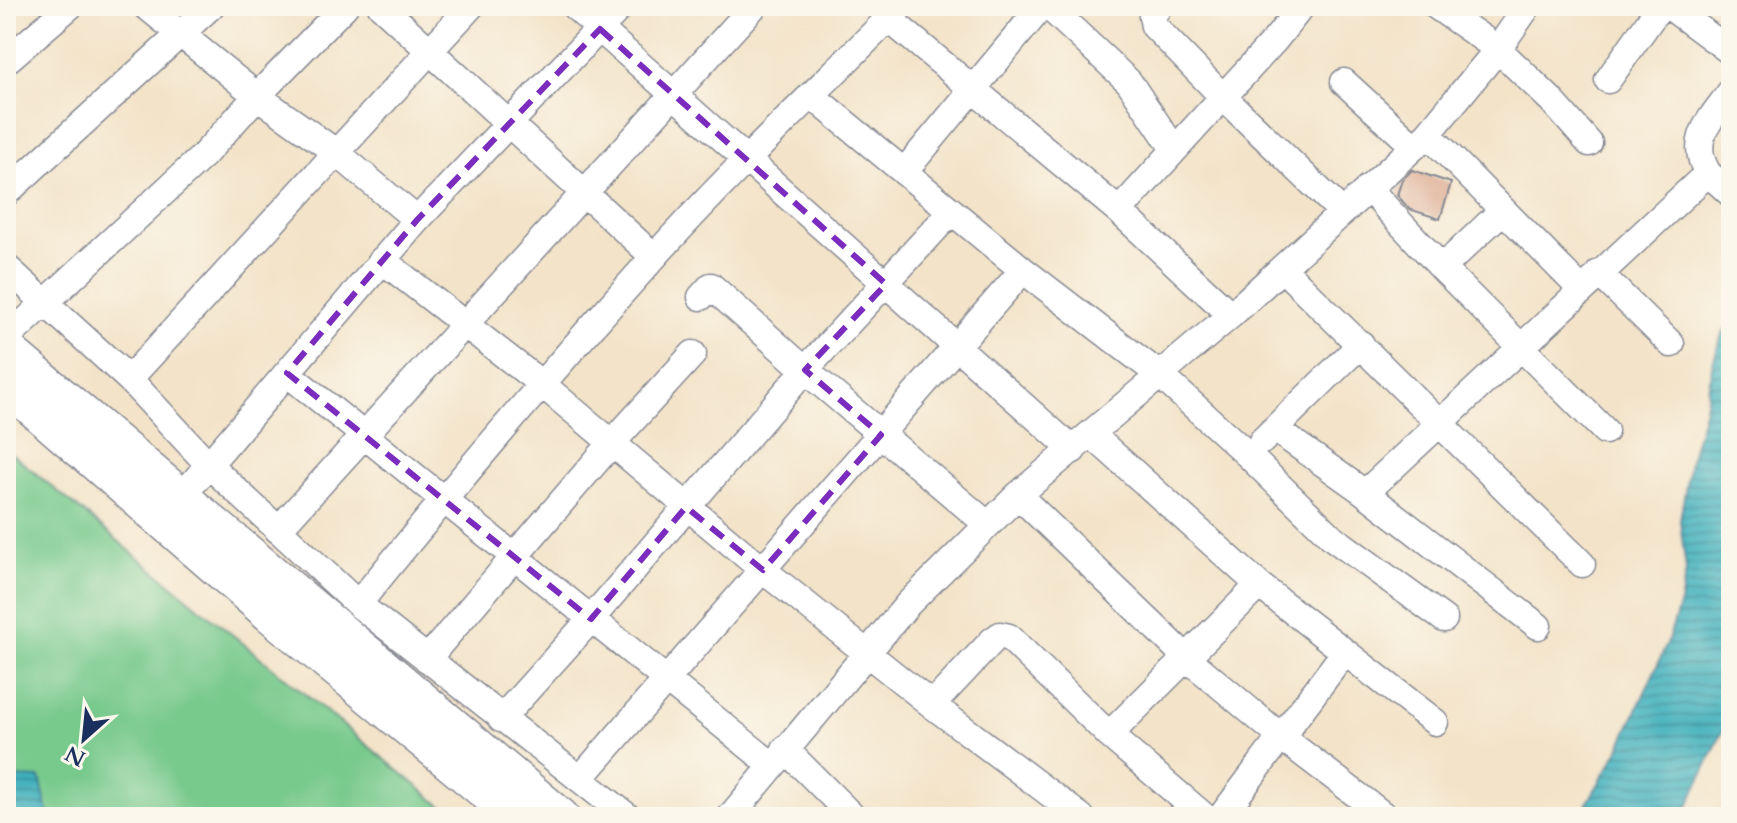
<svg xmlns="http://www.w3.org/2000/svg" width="1737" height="823" font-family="Cardo,serif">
<defs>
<pattern id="water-rules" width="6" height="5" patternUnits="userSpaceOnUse" patternTransform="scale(2)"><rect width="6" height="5" fill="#41b0bc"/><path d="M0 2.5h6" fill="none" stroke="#36909c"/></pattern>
</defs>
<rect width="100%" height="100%" fill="#fbf7ec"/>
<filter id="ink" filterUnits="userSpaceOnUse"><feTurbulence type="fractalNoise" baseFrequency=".0125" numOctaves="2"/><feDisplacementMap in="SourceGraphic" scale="16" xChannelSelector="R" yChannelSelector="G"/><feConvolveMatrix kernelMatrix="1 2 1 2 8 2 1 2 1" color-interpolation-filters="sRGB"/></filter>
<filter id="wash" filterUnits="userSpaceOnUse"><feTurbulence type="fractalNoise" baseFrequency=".006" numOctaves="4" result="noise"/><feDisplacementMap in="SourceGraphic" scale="32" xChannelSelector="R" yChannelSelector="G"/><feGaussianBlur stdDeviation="1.8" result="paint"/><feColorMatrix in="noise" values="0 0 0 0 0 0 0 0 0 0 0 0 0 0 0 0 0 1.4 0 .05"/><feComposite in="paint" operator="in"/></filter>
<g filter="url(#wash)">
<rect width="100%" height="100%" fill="#f3e3c8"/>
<!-- green -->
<path fill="#77c98c" stroke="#497c75" stroke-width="2" d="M6,449L455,817H6Z"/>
<!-- water -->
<path fill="url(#water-rules)" stroke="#2e708d" stroke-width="2" d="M1731,321V713L1683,817H1579L1618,751L1667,644L1680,603L1686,571L1680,520L1690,461L1705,408L1712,366L1722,334Z
M6,777L40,778L49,817H6Z"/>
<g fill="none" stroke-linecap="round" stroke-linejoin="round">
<!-- stream -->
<path stroke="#41b0bc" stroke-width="6" d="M6,734L13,750L6,771"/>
</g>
<g id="blocks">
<!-- building -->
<path fill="#d69a7d" d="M1412,170L1451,183L1440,219L1409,209L1397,195L1402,180Z"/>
</g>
</g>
<g filter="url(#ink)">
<use href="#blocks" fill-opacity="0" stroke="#878993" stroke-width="2"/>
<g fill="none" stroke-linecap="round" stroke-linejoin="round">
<defs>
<path id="minor" d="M146,6L257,96L337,153L417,220
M381,6L654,257
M574,6L1073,450
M1048,6L1129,82L1174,149
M1159,6L1152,16L1154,26L1222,96L1342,212
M1436,6L1498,49L1551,100L1589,143
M1669,6L1731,52
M889,19L1119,211L1231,315
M6,61L70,6
M1608,80L1660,6
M1344,82L1414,146
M811,95L1023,270L1161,376L1247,454L1333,538L1444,619
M1428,134L1582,290
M904,172L1042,6
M1708,173L1731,194
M1368,188L1442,268L1605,431
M6,193L211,6
M1119,211L1275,40L1302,6
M382,260L543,385L763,570L932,705L1081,817
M6,267L129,379L208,464L358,604L628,817
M1282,268L1582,564
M1442,268L1503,210
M1599,273L1671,344
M701,297L711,286L805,370L987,524
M6,339L203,156L257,96L345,6
M287,373L772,765
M129,379L471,6
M1275,429L1365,493L1538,626
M1092,435L1259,585L1435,722
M1262,441L1361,344
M1365,493L1708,173C1687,140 1712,118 1731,91
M1018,495L1186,657L1280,736L1386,817
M182,496L417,220L621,6
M278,530L754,6
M358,604C454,486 552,370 654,257C732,170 818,90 901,6
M427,659L611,444L693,354
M932,705L993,640L1000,635L1009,637L1109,735L1205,817
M501,719L591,619L805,370L951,212
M1109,735L1259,585
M785,749L853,817
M580,779L1023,270
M730,817L908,604L1018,495L1231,315L1428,134L1498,49L1528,6
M1221,817L1344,653"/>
<path id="highway" d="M6,349L561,817
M6,385L270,614L516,817"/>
</defs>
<!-- minor casing -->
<use href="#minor" stroke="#878993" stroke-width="29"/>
<!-- highway casing -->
<use href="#highway" stroke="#878993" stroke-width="39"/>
<!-- minor -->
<use href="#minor" stroke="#fff" stroke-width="26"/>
<!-- highway -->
<use href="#highway" stroke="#fff" stroke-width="36"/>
</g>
</g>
<!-- marked area -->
<path fill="none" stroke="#7b2cbf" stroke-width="6" stroke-dasharray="16 10" stroke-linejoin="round" d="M600,29L886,284L805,370L881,435L763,570L686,507L591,619L287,373L417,220Z"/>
<!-- margin -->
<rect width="1737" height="823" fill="none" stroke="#fbf7ec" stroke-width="32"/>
<!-- north arrow -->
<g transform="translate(84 739) rotate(207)" stroke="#fbf7ec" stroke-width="6" paint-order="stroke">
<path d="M0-6L14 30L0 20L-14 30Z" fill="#1b2f5e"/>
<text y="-12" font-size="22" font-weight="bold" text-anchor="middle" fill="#1b2f5e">N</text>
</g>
</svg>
